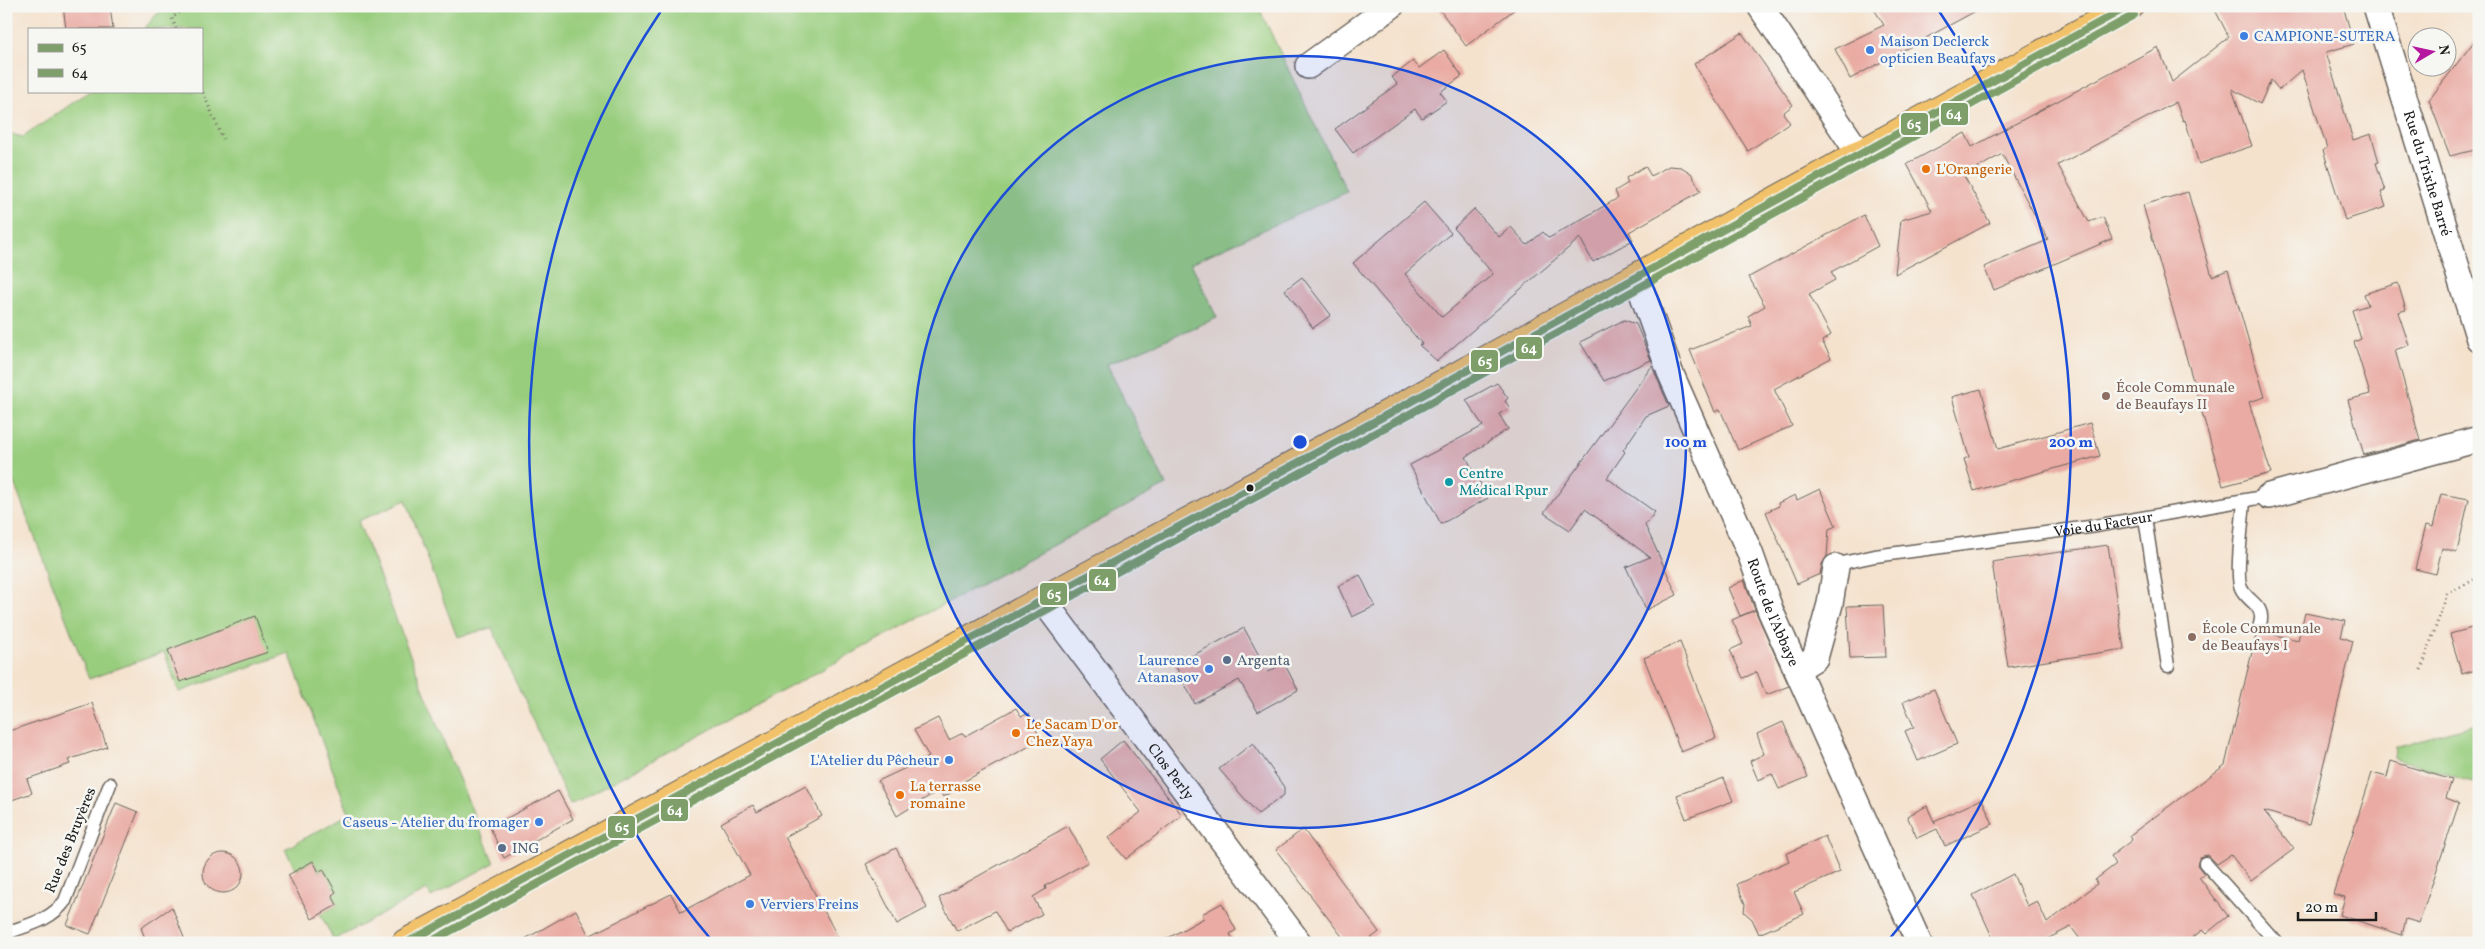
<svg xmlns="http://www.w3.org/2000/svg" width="2485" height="949" font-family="Vollkorn,serif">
<rect width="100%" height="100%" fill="#f6f6f2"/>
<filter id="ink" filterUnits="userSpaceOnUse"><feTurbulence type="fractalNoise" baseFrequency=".02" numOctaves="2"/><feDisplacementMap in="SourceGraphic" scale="10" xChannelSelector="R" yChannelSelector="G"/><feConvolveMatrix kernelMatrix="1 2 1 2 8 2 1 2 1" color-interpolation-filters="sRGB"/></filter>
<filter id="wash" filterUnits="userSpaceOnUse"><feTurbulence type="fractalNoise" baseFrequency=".0096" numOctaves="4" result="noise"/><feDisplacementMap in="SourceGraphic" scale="20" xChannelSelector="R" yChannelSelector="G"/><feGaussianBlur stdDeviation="1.12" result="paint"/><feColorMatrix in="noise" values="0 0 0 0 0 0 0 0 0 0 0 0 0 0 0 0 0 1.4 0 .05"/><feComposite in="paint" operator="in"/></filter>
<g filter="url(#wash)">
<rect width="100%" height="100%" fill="#f4e2cd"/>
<!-- green -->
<path fill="#99cd7e" stroke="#5a744d" d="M168,6H1258L1347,192L1191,263L1217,318L1107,364L1166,485L570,805L492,628L457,637L406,500L358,521L449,755L494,863L431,897L427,890L334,940L320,914L337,905L332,895L335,892L323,869L319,872L313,861L296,870L285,849L349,814L289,653L179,692L164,652L89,679L6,462V133L23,137L90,91H201V29H144L156,15Z
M2479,723V784L2394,758L2395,747Z"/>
<g id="blocks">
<!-- building -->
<path fill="#e9aba3" d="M63,6H110L113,29H66Z
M1437,6H1519L1466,46Z
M1872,6H1985L1850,79L1835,49L1884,25Z
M2213,6H2343L2354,44L2326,52L2353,140L2371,134L2379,162L2376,163L2385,191L2381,192L2386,207L2345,220L2323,150L2327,148L2302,70L2279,90L2271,80L2260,104L2232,89L2252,146L2199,164L2185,120L2183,121L2176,102L2058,165L2089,222L2103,217L2112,239L1994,290L1984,267L2048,240L2002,154L1964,176L1990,223L1895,274L1901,220L1932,211L1907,164L1965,133L1972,147L2158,47L2172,82L2229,37Z
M1742,33L1793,105L1783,113L1790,123L1748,151L1694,64Z
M2479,35V149L2450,156L2429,100Z
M1444,50L1462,76L1440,92L1447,101L1422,118L1415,109L1353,153L1335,129L1397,84L1392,77L1413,61L1419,68Z
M1645,166L1651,176L1669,166L1681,167L1691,173L1701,191L1629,232L1633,240L1593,262L1580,238L1437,361L1419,345L1422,344L1353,263L1424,202L1451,233L1405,274L1442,317L1493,274L1454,228L1474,209L1499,237L1511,227L1527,245L1543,232L1549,238L1618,198L1615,191L1628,183L1626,178Z
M2188,192L2212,276L2228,270L2265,397L2249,402L2271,473L2223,486L2143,205Z
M1864,215L1878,246L1831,272L1835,280L1809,294L1831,335L1822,341L1831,358L1774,389L1792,426L1738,450L1720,409L1715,412L1690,350L1752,326L1748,316L1765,306L1749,277Z
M1302,277L1331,315L1313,328L1285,290Z
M2398,283L2406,310L2398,312L2409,345L2395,350L2420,440L2364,455L2348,400L2370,394L2354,342L2361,339L2352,310L2368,305L2364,294Z
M1624,320L1636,324L1651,360L1604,381L1580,342Z
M1652,366L1669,406L1646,416L1623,450L1625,452L1607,478L1655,512L1645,525L1677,595L1646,610L1626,567L1650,557L1585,509L1570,530L1544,513Z
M1497,383L1508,398L1505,401L1510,408L1499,414L1508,429L1466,457L1488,498L1441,524L1410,465L1483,426L1466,400Z
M1981,389L1998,449L2090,423L2100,456L1974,491L1964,459L1969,457L1952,397Z
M1820,489L1836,526L1829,529L1827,556L1822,564L1820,574L1797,584L1766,512L1779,506L1778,503L1795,495L1797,500Z
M2441,494L2469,499L2457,552L2442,548L2436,574L2415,569L2426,525L2433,527Z
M2108,545L2124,649L2008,667L1992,562Z
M1360,575L1375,606L1352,617L1338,586Z
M1744,580L1755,610L1740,616L1728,588Z
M1883,605L1886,657L1850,658L1847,606Z
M1755,610L1789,686L1766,695L1757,672L1743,678L1730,650L1743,644L1732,620Z
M2305,613L2345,621L2341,637L2353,641L2309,825L2264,811L2294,849L2251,881L2231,855L2217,864L2208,855L2200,857L2197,865L2204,874L2199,877L2228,916L2206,934L2202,930L2186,943H2083L2071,927L2039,943H1995L1973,895L2013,874L2027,906L2037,901L2047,923L2097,884L2095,880L2116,864L2111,856L2132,840L2130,835L2225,765L2257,631L2298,640Z
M255,616L268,652L180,682L168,650Z
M2479,626V669L2462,674L2450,634Z
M1244,628L1268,672L1284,663L1298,690L1258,712L1239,680L1195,704L1175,665Z
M1680,642L1716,738L1681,752L1644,658Z
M1934,689L1957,744L1918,761L1905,731L1914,727L1903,702Z
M92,703L107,747L68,760L70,764L27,779L32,793L6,802V730L9,731Z
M1016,708L1021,716L1029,714L1041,740L959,784L960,788L943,797L939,790L897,816L878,781L929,757L914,730L938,718L949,740L963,733L965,736Z
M1783,722L1808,777L1779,789L1772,774L1758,780L1750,761L1764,754L1757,734Z
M1123,740L1182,815L1126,859L1108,838L1141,812L1100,759Z
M1253,743L1284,787V795L1258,814L1219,769Z
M2391,761L2452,780L2446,798L2459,803L2419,923L2406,919L2402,935L2340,915L2345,897L2333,894L2372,773L2387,777Z
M1724,778L1733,801L1686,819L1677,795Z
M806,786L822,816L785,837L841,943H518L576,910L589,936L671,894L681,912L750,875L721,823L753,805L757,812Z
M558,791L573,819L504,858L490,827Z
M1982,799L1993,824L1945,846L1937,829L1917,838L1907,816L1927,806L1935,824L1934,821Z
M116,803L138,812L90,934L67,925Z
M1068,826L1088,862L1045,886L1046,889L1033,897L1042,914L1007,932L995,911L957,931L939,898Z
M1303,829L1379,932L1365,943H1347L1276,850Z
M1825,836L1840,872L1794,892L1804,914L1759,934L1752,919L1744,912L1745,904L1737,884L1789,861L1786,854Z
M896,848L927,908L897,924L866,864Z
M203 873a20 20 0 1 1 40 0a20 20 0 1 1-40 0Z
M313,861L319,872L323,869L336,892L332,895L337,905L312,919L288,875Z
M1222,903L1236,930L1230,934L1235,943H1159L1204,918L1202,914Z
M172,907L186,943H147L141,928Z"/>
</g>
</g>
<g filter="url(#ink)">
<use href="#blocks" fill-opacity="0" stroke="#68615a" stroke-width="1"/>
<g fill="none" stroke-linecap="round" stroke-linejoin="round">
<defs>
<g id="service">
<path d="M2244,501C2243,517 2235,576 2241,588C2247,602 2266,605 2260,624"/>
<path d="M2145,518L2168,666"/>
<path id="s1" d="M1836,567L1847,562L1875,556L2089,527L2269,496"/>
<path d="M2205,863L2277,943"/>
<path d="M6,933C28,925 50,921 65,901L110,784"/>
</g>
<g id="minor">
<path d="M1760,6L1860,155"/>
<path id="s2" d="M2376,6L2479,339"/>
<path d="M1308,66L1391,6"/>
<path id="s3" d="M1637,278L1670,372L1750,553L1771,612L1919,943"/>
<path d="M2269,496L2479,439"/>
<path id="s4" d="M1043,600L1299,943"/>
<path d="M1797,669L1815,658L1830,604L1836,567"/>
</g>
<path id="primary" d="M406,943L1390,413L2129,6"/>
</defs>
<!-- service casing -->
<use href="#service" stroke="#68615a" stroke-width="15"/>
<!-- minor casing -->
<use href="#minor" stroke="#68615a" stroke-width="28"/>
<!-- primary casing -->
<use href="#primary" stroke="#68615a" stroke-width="30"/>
<!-- path -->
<path stroke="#68615a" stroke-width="3" stroke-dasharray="1 4" stroke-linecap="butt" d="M176,29L172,18L188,6
M201,88L223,139
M2421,670L2447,594L2479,577"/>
<!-- service -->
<use href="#service" stroke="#fff" stroke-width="12"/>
<!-- minor -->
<use href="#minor" stroke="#fff" stroke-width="25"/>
<!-- primary -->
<use href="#primary" stroke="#f2c26a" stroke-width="28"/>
<defs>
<path id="bus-1" d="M406,943L1390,413L2129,6"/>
<path id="bus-2" d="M428,943L1395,422L2134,15"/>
</defs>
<!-- bus-1 casing -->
<use href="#bus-1" stroke="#f6f6f2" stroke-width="11"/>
<!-- bus-2 casing -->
<use href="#bus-2" stroke="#f6f6f2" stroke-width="11"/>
<!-- bus-1 -->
<use href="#bus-1" stroke="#7e9f6a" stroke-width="8"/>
<!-- bus-2 -->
<use href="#bus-2" stroke="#7e9f6a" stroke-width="8"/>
</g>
</g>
<!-- distance rings -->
<circle cx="1300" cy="442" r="386" fill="#1d4ed8" fill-opacity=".12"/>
<g fill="none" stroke="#1d4ed8" stroke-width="2.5">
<circle cx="1300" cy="442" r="386"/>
<path d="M714 943A771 771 0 0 1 661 11M1939 11A771 771 0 0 1 1886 943"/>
</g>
<!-- markers -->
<g fill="#3f7fe0" stroke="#f6f6f2" stroke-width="2">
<circle cx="2244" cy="36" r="5"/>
<circle cx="1870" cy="50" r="5"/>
<circle cx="1209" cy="669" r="5"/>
<circle cx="949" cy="760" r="5"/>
<circle cx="539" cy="822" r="5"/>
<circle cx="750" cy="904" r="5"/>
</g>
<g fill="#e8710a" stroke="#f6f6f2" stroke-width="2">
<circle cx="1926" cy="169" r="5"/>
<circle cx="1016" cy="733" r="5"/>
<circle cx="900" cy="795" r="5"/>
</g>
<g fill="#8d6e63" stroke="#f6f6f2" stroke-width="2">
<circle cx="2106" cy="396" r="5"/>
<circle cx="2192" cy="637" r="5"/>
</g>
<circle fill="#0f9aa8" stroke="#f6f6f2" stroke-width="2" cx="1449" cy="482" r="5"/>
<circle fill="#1c1c1c" stroke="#f6f6f2" stroke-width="2" cx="1250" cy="488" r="4.5"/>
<g fill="#5c6f8a" stroke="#f6f6f2" stroke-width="2">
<circle cx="1227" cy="660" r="5"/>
<circle cx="502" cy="848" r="5"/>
</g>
<g text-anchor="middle" stroke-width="5" stroke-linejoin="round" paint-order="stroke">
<!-- shop labels -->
<g font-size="15" fill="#366cbe" stroke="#f6f6f2" text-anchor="start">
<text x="2254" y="41">CAMPIONE-SUTERA</text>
<text x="1880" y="46">Maison Declerck<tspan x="1880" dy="17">opticien Beaufays</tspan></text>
<text x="1199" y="665" text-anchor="end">Laurence<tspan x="1199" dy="17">Atanasov</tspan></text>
<text x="939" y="765" text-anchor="end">L'Atelier du Pêcheur</text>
<text x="529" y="827" text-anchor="end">Caseus - Atelier du fromager</text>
<text x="760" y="909">Verviers Freins</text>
</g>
<!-- food labels -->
<g font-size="15" fill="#c56008" stroke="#f6f6f2" text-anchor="start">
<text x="1936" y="174">L'Orangerie</text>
<text x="1026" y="729">Le Sacam D'or<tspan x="1026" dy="17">Chez Yaya</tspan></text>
<text x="910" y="791">La terrasse<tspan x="910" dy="17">romaine</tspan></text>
</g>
<!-- street labels -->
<g font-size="15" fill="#1c1c1c" stroke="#f6f6f2">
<text dy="5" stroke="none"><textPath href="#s2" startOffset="175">Rue du Trixhe Barré</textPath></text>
<text dy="5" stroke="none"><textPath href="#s1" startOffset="271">Voie du Facteur</textPath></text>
<text dy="5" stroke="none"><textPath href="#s3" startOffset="361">Route de l'Abbaye</textPath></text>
<text dy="5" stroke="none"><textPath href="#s4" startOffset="214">Clos Perly</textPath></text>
<text transform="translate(70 840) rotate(-68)" y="5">Rue des Bruyères</text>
</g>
<!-- education labels -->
<g font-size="15" fill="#785e54" stroke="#f6f6f2" text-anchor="start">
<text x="2116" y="392">École Communale<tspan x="2116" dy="17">de Beaufays II</tspan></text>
<text x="2202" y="633">École Communale<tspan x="2202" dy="17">de Beaufays I</tspan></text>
</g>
<!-- culture labels -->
<g font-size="15" fill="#0d838f" stroke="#f6f6f2" text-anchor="start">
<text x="1459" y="478">Centre<tspan x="1459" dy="17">Médical Rpur</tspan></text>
</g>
<!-- service labels -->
<g font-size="15" fill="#4e5e75" stroke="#f6f6f2" text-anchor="start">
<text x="1237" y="665">Argenta</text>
<text x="512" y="853">ING</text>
</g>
</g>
<circle cx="1300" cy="442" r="8" fill="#1d4ed8" stroke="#f6f6f2" stroke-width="2.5"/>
<g font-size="15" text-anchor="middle" font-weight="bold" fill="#1d4ed8" stroke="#f6f6f2" stroke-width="5" stroke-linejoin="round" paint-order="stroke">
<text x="1686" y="447">100 m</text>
<text x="2071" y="447">200 m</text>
</g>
<g stroke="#f6f6f2" stroke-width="2">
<rect x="1940" y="102" width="29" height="24" rx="5" fill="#7e9f6a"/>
<rect x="1900" y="112" width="29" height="24" rx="5" fill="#7e9f6a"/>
<rect x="1515" y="336" width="28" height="24" rx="5" fill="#7e9f6a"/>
<rect x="1470" y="349" width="29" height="24" rx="5" fill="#7e9f6a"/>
<rect x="1088" y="568" width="29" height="24" rx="5" fill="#7e9f6a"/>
<rect x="1039" y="582" width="29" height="24" rx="5" fill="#7e9f6a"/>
<rect x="660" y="798" width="29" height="24" rx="5" fill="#7e9f6a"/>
<rect x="607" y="815" width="29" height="24" rx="5" fill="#7e9f6a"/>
</g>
<g font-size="14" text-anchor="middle" font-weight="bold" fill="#fff">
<text x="1954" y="119">64</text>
<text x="1914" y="129">65</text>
<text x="1529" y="353">64</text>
<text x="1485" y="366">65</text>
<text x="1102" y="585">64</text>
<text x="1054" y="599">65</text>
<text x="675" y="815">64</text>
<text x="622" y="832">65</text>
</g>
<!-- margin -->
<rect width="2485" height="949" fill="none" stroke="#f6f6f2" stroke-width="25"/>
<!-- legend -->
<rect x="28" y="28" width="175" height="65" fill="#f6f6f2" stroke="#9f9f9c"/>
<rect x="38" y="44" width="25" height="8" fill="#7e9f6a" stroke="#9f9f9c"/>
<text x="72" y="52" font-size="15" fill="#1c1c1c">65</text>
<rect x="38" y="69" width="25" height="8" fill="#7e9f6a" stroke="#9f9f9c"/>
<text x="72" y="78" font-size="15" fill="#1c1c1c">64</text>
<!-- north arrow -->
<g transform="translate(2432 52) rotate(81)"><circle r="24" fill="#f6f6f2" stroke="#9f9f9c"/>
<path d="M0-4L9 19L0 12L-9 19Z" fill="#b5179e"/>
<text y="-8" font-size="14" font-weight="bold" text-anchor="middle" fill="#1c1c1c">N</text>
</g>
<!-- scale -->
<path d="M2298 912v8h78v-8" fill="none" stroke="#1c1c1c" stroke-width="2.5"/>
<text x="2305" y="912" font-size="15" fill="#1c1c1c" stroke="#f6f6f2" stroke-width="4" paint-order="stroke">20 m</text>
</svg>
